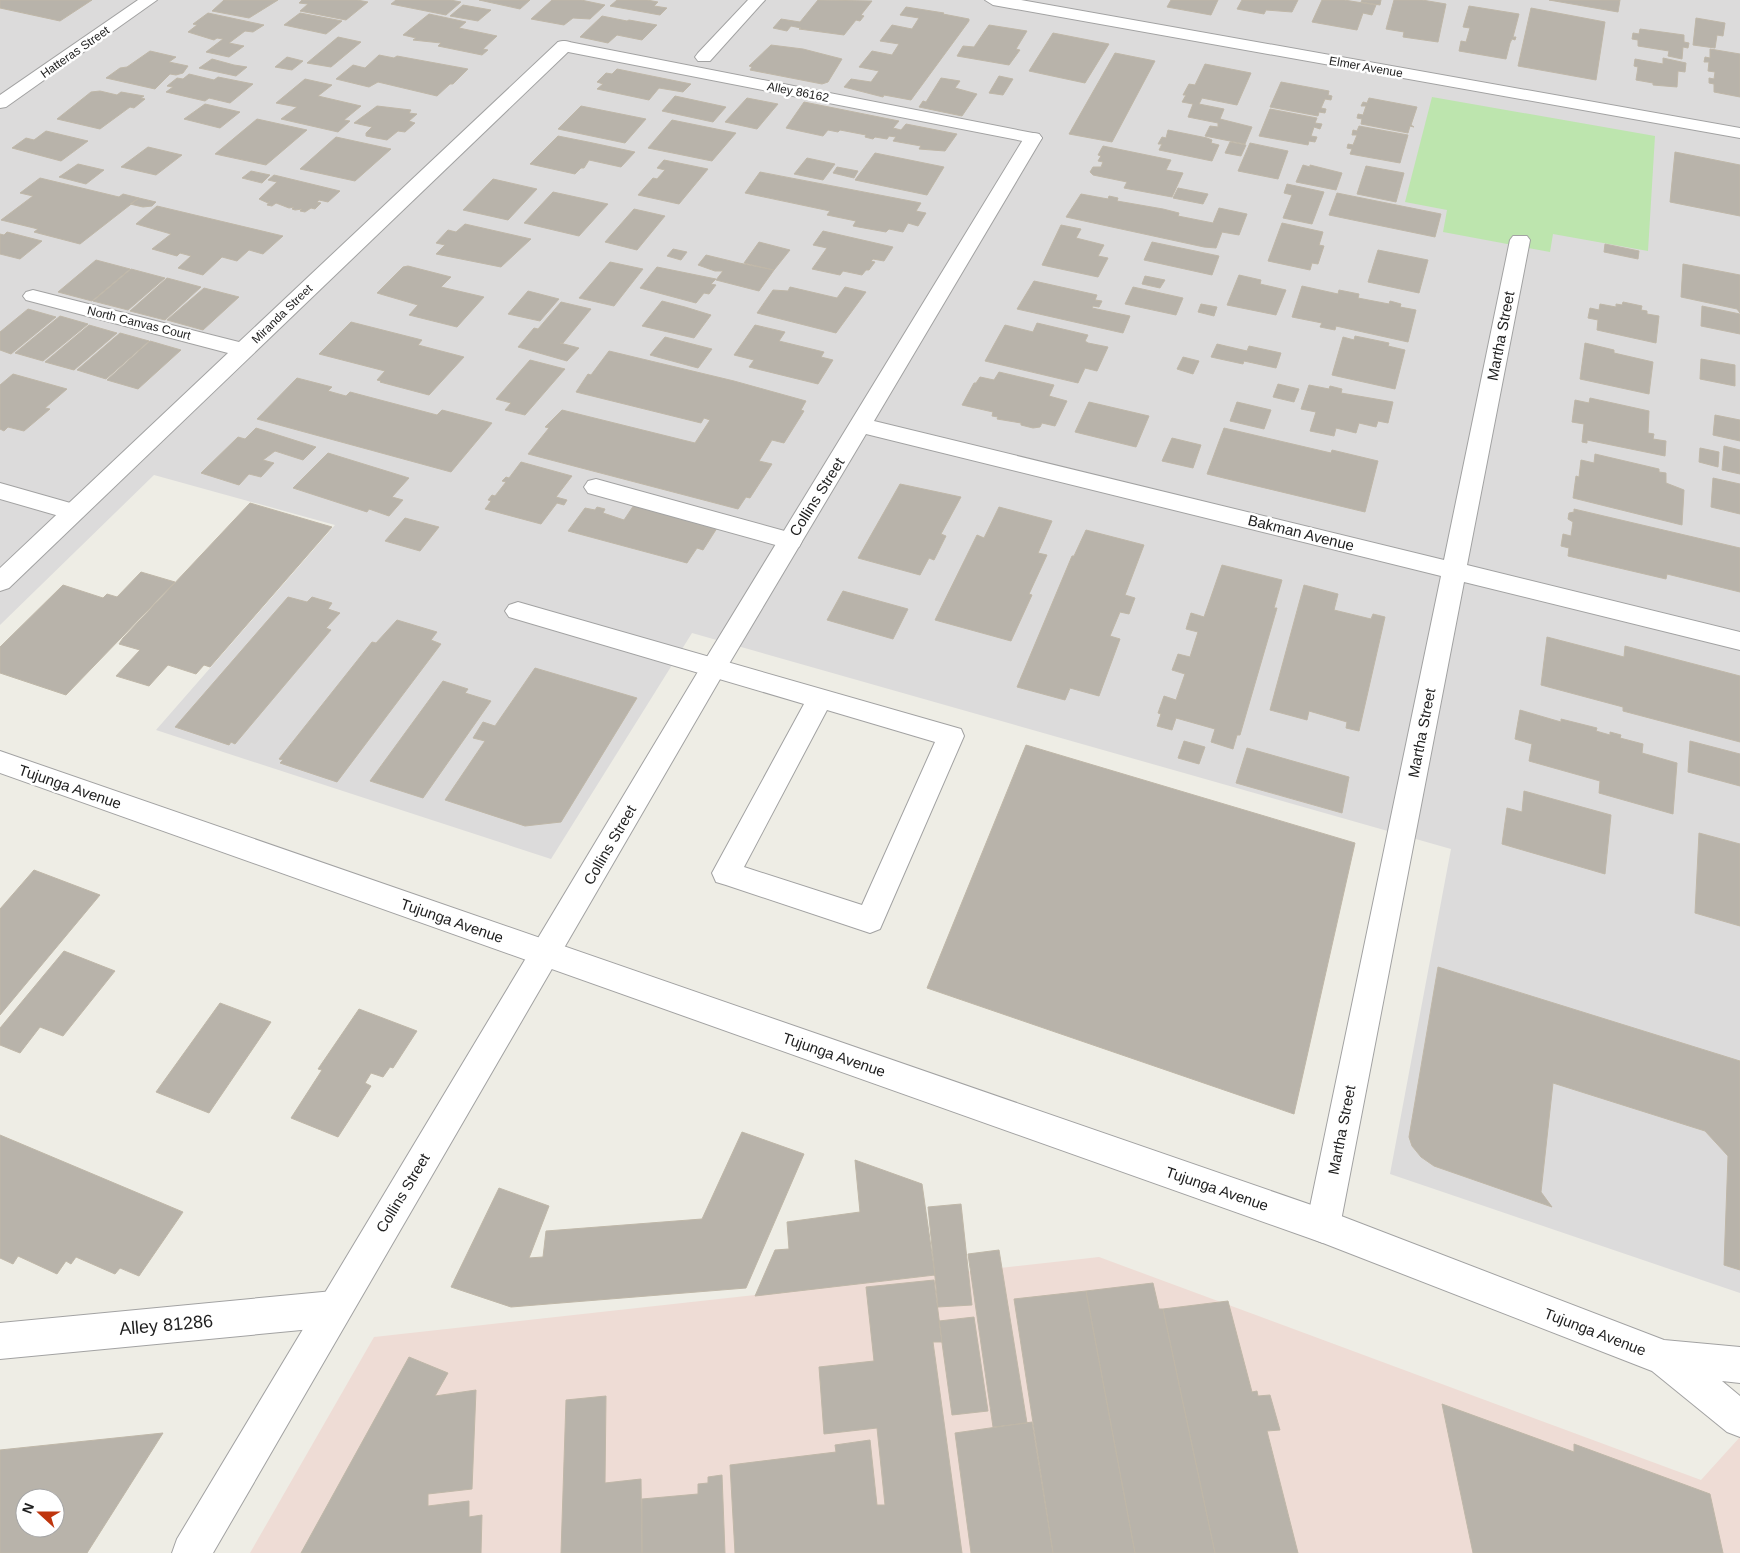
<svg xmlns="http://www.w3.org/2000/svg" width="1740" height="1553" font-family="Arial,sans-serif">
<rect width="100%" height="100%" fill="#eeede5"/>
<!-- residential -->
<path fill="#dcdbdb" d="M0,0H1740V1293L1390,1174L1451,849L692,633L551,859L156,730L335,525L154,475L0,625Z"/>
<!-- commercial -->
<path fill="#eedcd5" d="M1099,1257L1701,1480L1740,1437V1553H250L374,1337Z"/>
<!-- grass -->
<path fill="#bde5ae" d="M1432,97L1655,136L1648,251L1553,234L1550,252L1443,232L1447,210L1405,202Z"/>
<!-- building -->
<path fill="#b8b3aa" stroke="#bfb7a8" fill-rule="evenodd" d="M0,0H92L60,21L0,8Z
M224,0H278L249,18L212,11Z
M302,0H357L368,2L346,20L300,11L308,4L299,3Z
M396,0H450L461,2L446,15L391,4Z
M479,0H530L520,9Z
M552,0H581L605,5L590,19L573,18L564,25L531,19Z
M617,0H647L658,2L654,6L667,8L660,15L610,6Z
M818,0L872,1L861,15L864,16L860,21L856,20L844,35L799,29L801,28L791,26L787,31L773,28L781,19L800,22Z
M1171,0H1218L1211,15L1167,7Z
M1242,0H1298L1292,12L1266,10L1264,14L1237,9Z
M1322,0H1344L1376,5L1372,15L1363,13L1357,30L1312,22Z
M1362,0H1381L1380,5L1361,2Z
M1394,0H1422L1446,4L1438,42L1403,37L1404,32L1386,29Z
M1549,0H1620L1618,12Z
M463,5L491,10L478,21L450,16Z
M1469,6L1519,14L1513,37H1516L1515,40L1512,39L1510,43L1506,59L1459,51L1461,41L1466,42L1470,28L1463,27Z
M906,7L944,13L943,14L969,19V21L911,100L884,95L883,97L844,87L851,79L871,82L879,71L859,67L872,51L892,55L899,44L880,41L892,25L912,29L919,18L900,15Z
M1531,8L1605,22L1596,80L1518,66Z
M208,13L264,25L253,32L245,31L229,43L244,46L229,57L206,52L223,39L217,38L214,40L188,32L197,25L193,24Z
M300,13L342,21L326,34L284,25Z
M429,14L466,22L459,28L497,36L483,49L488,50L482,55L438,46L441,43L413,40L416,38L403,35Z
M602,16L627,21L629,20L657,25L642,40L617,35L608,43L580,37Z
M1696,18L1725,23L1723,36L1717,35L1715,48L1693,45Z
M989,25L1027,31L1016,49L1020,50L1009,65L957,56L963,46L974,47Z
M1640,29L1684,35V42L1689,43L1688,48L1683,47L1682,59L1668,56L1669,51L1638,46V40L1632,39L1633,33L1639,34Z
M1053,33L1109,44L1085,83L1029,71Z
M338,37L361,42L331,67L307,63Z
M771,45L803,49L842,59L828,82L822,84L750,70L752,67L749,66Z
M1710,49L1740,54V97L1714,92V84L1709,83V78L1714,79L1715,72L1708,71L1709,62H1704L1705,57L1710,58Z
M150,51L176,57L169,62L188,66L183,73L176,75L170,74L155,89L106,78L120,68L127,67Z
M1115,53L1155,61L1112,142L1069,134Z
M379,55L394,58L397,56L468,69L453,84H450L437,96L378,82L369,87L336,79L353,65L365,68Z
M287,57L303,61L292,70L275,67Z
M1663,58L1686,63L1685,72L1678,71L1677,87L1653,85V83L1636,80L1638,67L1634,66L1635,59L1663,64Z
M212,59L234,65L247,67L236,76L199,68Z
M1205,64L1251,73L1237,105L1202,98L1199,104L1224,109L1220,119L1252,127L1245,144L1205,136L1210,126L1218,127V123L1188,117L1193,104L1182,102L1186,95H1183L1189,84L1195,85Z
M617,69L691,84L683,92L659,88L649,100L597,89L603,84L597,82L606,73L612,74Z
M189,74L214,80L218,77L253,84L230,103L209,98L205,101L166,92L173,87L167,86L177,78L183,79Z
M999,76L1013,79L1003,95L989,93Z
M941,78L960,81L955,88L977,94L962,116L919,107L923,101L926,102Z
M305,79L332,85L318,96L361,106L344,120L350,121L338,132L281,119L297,107L276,103Z
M1281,82L1329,91L1328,95L1332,96L1331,100L1325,99L1321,108L1326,109L1325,113L1319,112L1318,116L1270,107Z
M100,91L117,95L121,92L144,96L141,98L145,99L134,108L130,107L100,129L57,119L91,92Z
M675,96L726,107L713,122L662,111Z
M747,98L778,104L757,129L725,122Z
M1369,98L1417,107L1411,125L1414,127L1410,126L1408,133L1361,124L1362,119L1357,118L1358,114L1363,115L1366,106H1361L1363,102L1367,103Z
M804,102L899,121L893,128L901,130L906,124L957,134L945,151L919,149L921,146L893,141L896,137L889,136L887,139L875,137L873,139L865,137L866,135L840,130L838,132L828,130L823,136L786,128Z
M205,104L240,112L220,128L184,119Z
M377,106L411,110L409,113L417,114L409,121L415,123L405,132L398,131L387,140L366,136V133L372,127L354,123Z
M581,106L646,119L625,143L558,129Z
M1270,109L1317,118L1315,123L1322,124L1320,129L1314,127L1311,136L1317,137L1315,142L1309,141L1308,145L1259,136Z
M257,119L307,130L266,165L215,154Z
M672,120L736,133L712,161L648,148Z
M1359,126L1408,135L1400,163L1350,154L1352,149L1347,148L1348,144L1353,145L1357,135H1352L1353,130L1357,131Z
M1168,130L1207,138L1212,140L1211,143L1219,145L1212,161L1159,150L1162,144H1158L1162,137L1166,138Z
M46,131L88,141L61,161L12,148L26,138L34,140Z
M558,136L588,142L635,152L621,167L589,160L584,168H581L575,174L530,164Z
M336,137L391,149L355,181L300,169Z
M1230,142L1246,145L1241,156L1225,153Z
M1250,143L1288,151L1278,179L1238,171Z
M1103,146L1171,160L1166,170L1183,173L1172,197L1124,188L1127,182L1093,175L1090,172L1093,167H1101L1103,162L1098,161L1101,156L1098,155Z
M148,147L182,155L156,175L121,167Z
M1675,152L1740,165V216L1670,202Z
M875,153L944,167L927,195L855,180Z
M807,158L835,164L823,180L794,174Z
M664,160L708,169L679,204L638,195L653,178L657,179L665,170L657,168Z
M78,164L104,170L86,184L59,177Z
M1303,165L1310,167V165L1342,173L1336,190L1296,182Z
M1366,166L1404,173L1396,202L1357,194Z
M837,167L858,171L854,178L833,173Z
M251,171L270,175L262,183L242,178Z
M760,172L921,203L916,211L926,213L918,226L908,223L903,232L889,229L886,232L853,226L856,221L827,215L830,211L745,193Z
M274,175L340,191L328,202L319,200L317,202L321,203L315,209L311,208L305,212L300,211L302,209L295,210L292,209L294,207L289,208L276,203L272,206L267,205L270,201L268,203L259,199L277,182L268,180Z
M40,178L119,197L123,194L139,198L80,244L34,232L38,229L1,220L33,196L20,193Z
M493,179L537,189L508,220L463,210Z
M1287,184L1324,192L1312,224L1283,218L1292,195L1284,193Z
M1178,188L1208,194L1203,204L1173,198Z
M553,192L608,204L579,236L524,223Z
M1337,193L1441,214L1435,237L1329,215Z
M1081,194L1108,199L1109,196L1118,198L1117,201L1163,209L1179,213L1178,216L1213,223L1219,208L1247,214L1239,235L1222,232L1216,248L1204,247L1066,217Z
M139,198L156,202L152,206L143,207L130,204Z
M157,206L283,236L263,254L249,250L237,261L222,257L203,275L178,268L191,256L180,253L177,256L152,249L171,234L136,224Z
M634,209L665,216L637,250L605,242Z
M1282,223L1323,232L1319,245L1324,246L1318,264L1312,263L1310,270L1268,261Z
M465,224L531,239L501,267L436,254L445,245L436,243L448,230L456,232Z
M1061,225L1081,229L1076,238L1104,245L1098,256L1108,258L1098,277L1042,265Z
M823,231L893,247L884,261L873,259L871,261L875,262L869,270H866L862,275L843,271L840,275L812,269L827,248L813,245Z
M7,232L42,241L20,259L0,254V234L4,235Z
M759,242L790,250L774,270L744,263Z
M1152,242L1219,256L1212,275L1144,260Z
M1605,244L1639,251L1638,259L1604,252Z
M673,249L687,252L681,260L667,256Z
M1378,250L1428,260L1419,293L1368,282Z
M706,255L739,263L774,270L759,291L716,280L723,271H715L698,265Z
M96,260L130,269L92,301L58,292Z
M610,262L643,269L614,306L579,298Z
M1683,264L1740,275V313L1737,309L1681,297Z
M408,266L451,277L441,287L484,297L457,327L409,315L418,305L377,293L403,267Z
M657,267L716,279L711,284L716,285L709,294L704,293L696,303L640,288Z
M131,269L165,278L128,310L93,301Z
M1239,275L1261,280L1260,284L1286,290L1276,315L1227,305Z
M1145,276L1165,280L1160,288L1142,284Z
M167,278L201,287L165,320L130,311Z
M1034,281L1097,295L1095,300L1102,301L1099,307L1093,306L1092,308L1130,316L1123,333L1017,309Z
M1302,286L1338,294L1339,290L1359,294L1358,298L1389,304L1390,301L1401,304L1400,307L1416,310L1408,342L1336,326L1335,330L1320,327L1322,323L1292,317Z
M790,287L837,298L845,287L866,292L836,333L757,313L773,290L788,291Z
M1133,287L1183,298L1176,315L1125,304Z
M204,288L239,297L203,330L167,320Z
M528,291L559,299L540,321L508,314Z
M662,301L685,307L711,315L694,338L642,326Z
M561,302L591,309L563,343H560L579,348L567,361L518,347L534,328L538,329Z
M1623,302L1642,306L1641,310L1647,311V314L1659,316L1656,343L1597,330L1598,320L1588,318L1590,308L1599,310L1600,304L1616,307V304L1622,305Z
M1201,304L1217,307L1214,316L1198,312Z
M1702,306L1740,314V334L1701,326Z
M28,309L56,317L11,354L0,350V332Z
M60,316L88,324L43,361L15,353Z
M351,322L422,340L418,345L464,357L429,395L380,382L381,381L377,380L385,371L319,354Z
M1037,323L1088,335L1085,341L1088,343L1108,347L1097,371L1085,368L1078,383L985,361L1005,325L1033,332Z
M89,325L117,333L74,370L45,362Z
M755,325L785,332L779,341L824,352L821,357L833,360L818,384L749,367L754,360L734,355Z
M120,333L149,341L106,379L77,370Z
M1355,336L1389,343L1388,346L1405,350L1395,389L1332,375L1343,337L1354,340Z
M665,337L712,349L698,368L650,355Z
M150,341L181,350L138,389L107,380Z
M1585,343L1614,350V353L1653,362L1649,394L1580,379Z
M1217,344L1247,351L1249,346L1281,353L1276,368L1244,361L1243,364L1211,357Z
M609,351L734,381L806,401L801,410L804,411L784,443L772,440L759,461L772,464L750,498L746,497L738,509L528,454L549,428L545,427L562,410L695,443L710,420L704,418L701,423L576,392L588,374L591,375Z
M1183,357L1199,361L1193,374L1177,369Z
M1701,359L1735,365V386L1700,379Z
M530,360L565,369L525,415L505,410L511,403L496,399Z
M999,372L1054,385L1049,396L1067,401L1055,426L1042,423L1040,427L1033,428L1021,425V423L997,419L998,417L992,416L993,412L962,405L974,383H976L980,377L994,380Z
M13,374L67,389L45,408L50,409L24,431L8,427L4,431L0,429V385Z
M297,378L332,387L328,391L346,396L350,392L437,415L442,410L492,423L451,472L257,419Z
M1278,384L1299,389L1294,402L1273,397Z
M1309,385L1329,389L1330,386L1342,389L1341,393L1393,402L1388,423L1378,421L1376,427L1359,423L1356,433L1336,428L1334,436L1310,431L1316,412L1301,409Z
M1590,398L1649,411L1648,433L1654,434L1653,439L1666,441L1665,456L1587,440V443L1582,442L1584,424L1572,422L1575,400L1589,403Z
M1089,402L1149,416L1136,447L1075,432Z
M1237,402L1271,410L1264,429L1230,421Z
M1715,415L1740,420V441L1713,435Z
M256,428L316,447L303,460L275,451L263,460L274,463L261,477L249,474L239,485L201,473L238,437L245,439Z
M1224,428L1331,453L1332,450L1378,461L1365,512L1207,474Z
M1172,438L1201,445L1193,468L1162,461Z
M1724,446L1740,450V474L1722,470Z
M1700,448L1719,452L1718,467L1699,462Z
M328,453L409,478L392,497L403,500L389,516L369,509L367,512L293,488Z
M1595,454L1659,469V472L1666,473V483L1684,490L1682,525L1573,498L1576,476L1579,477L1581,460L1594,463Z
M521,462L572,476L556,497L567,500L564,505L557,503L541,524L485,509L491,501L488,500L492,495L495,496L506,482L502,481L506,477L509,478Z
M1713,478L1740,484V514L1711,507Z
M900,484L961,497L941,534L946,536L934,560L929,558L920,575L858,558Z
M636,502L719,525L703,550L697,548L687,563L568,531L585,508L595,510L597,507L605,509L603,513L624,520Z
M250,503L332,527L210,667L204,665L196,674L168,665L149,686L116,676L140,650L119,644L123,638Z
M999,507L1052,521L1038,553L1047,555L1029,594L1032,595L1011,641L935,620L977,535L984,538Z
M1574,509L1740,548V592L1667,574L1666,579L1568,556L1569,548L1561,546L1563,534L1571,536L1573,522L1568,519L1569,513L1574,512Z
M405,518L439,527L420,551L385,541Z
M1086,530L1144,545L1125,595L1135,598L1129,614L1120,612L1110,636L1120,639L1099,696L1070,688L1065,700L1017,687L1072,556H1074Z
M1222,565L1282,580L1274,608H1277L1240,735H1237L1233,749L1211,742L1215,729L1176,718L1172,730L1157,726L1161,714L1158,713L1164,696L1176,700L1185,674L1172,670L1178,654L1190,657L1198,632L1186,629L1191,613L1204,617Z
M141,572L175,582L66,695L0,673V647L63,585L103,598L107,594L117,597Z
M1304,585L1338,594L1334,610L1371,619L1373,614L1385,617L1359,731L1346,728L1347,722L1309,711L1307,720L1270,710Z
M843,591L908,609L893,639L827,620Z
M288,597L307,602L312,597L332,603L328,609L340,613L326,628L331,630L235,744L231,742L229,745L175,727Z
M397,620L437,632L431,640L441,644L337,782L280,763L283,760L279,759L372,642L376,643Z
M1547,637L1624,657L1625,646L1740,676V742L1623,711V707L1541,685Z
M535,668L637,698L561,822L525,826L445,800L485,741L473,738L483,722L495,726Z
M443,681L468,689L465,693L491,701L423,798L370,781Z
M1520,710L1561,722V719L1597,728L1596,731L1610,735V732L1621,735L1620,738L1643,744L1642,753L1677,763L1673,814L1599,793L1600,781L1529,761L1532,744L1515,739Z
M1184,741L1205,747L1199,764L1178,758Z
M1690,741L1740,754V786L1688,772Z
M1026,745L1355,843L1294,1114L927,988Z
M1247,748L1349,777L1342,813L1236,783Z
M1524,791L1611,815L1605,874L1502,844L1507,808L1522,812Z
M1699,833L1740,844V926L1695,913Z
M34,870L100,895L0,1015V909Z
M64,951L115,971L63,1036L40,1027L20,1053L0,1045V1028Z
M1438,967L1740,1061V1270L1724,1265L1728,1156L1705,1131L1553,1083L1541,1192L1552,1207L1434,1166L1421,1157L1412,1146L1409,1137Z
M220,1003L271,1022L209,1113L156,1092Z
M359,1009L417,1031L393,1068L390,1067L383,1077L371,1073L365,1083L371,1086L338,1137L291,1118L322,1070L318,1069Z
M742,1132L804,1154L746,1288L511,1307L451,1287L499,1188L549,1206L529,1258L543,1257L546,1231L702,1219Z
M0,1135L183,1212L139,1276L120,1268L115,1274L76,1257L71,1264L66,1261L57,1274L18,1256L13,1264L0,1258Z
M855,1160L922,1184L935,1275L755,1296L775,1250L789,1249L787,1222L860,1212Z
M961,1204L972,1305L938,1307L928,1207Z
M999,1250L1027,1423L993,1427L968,1254Z
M934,1280L942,1342H933L962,1553H735L730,1465L836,1452L835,1445L870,1440L877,1505H885L877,1428L824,1434L819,1367L874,1361L866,1287Z
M1153,1283L1159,1309H1163L1215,1553H1135L1086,1291Z
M1086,1291L1135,1553H1053L1014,1299Z
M1228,1301L1252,1392L1257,1391L1258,1396L1270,1395L1280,1430L1267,1431L1298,1553H1215L1163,1309Z
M974,1317L988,1411L952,1415L939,1321Z
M409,1357L448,1373L435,1396L476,1390L472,1489L428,1494V1506L469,1501V1517L482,1515L481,1553H301Z
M606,1396L605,1483L641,1479L642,1553H561L566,1400Z
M1442,1404L1574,1452V1444L1710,1494L1723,1553H1473Z
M1032,1422L1053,1553H971L955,1433Z
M163,1433L87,1553H0V1450ZM25,1498H55V1528H25Z
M722,1475L725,1553H642V1499L698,1494V1484L708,1483V1477Z"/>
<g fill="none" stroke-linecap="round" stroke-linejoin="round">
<defs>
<path id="service" d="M748,0H765L710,61H698L695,57L698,53Z
M564,41L1033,133L1039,134L1042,138L1039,142L1033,143L558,50L556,46L558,42Z
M596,479L799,535L802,541L799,547L790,549L588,493L584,487L588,481Z
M0,483L81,506L85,512L81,518L73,520L0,499Z
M518,602L961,729L964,736L880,929L870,933L726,885L716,882L712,873L804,704L509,617L505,611L509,605ZM827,710L935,742L862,905L744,867Z
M333,1291L345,1297L351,1309L345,1321L333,1327L0,1359V1323Z"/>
<path id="minor" d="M138,0H157L6,107L0,108V95Z
M985,0H1021L1740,128V138L993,5Z
M564,41L570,42L572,46L570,50L9,588L0,591V568L228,353L26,300L23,296L26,292L33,290L239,342L558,42Z
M1033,133L1039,134L1042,138L874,421L1444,560L1510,240L1513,236H1527L1530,240L1467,565L1740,632V650L1464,582L1340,1226L1335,1238L1323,1243L1311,1238L1306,1226L1441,576L866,434L723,674L213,1553H172L177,1539L705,660L1024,138L1027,134Z"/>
<path id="tertiary" d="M0,751L1323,1209L1664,1340L1740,1347V1383L1722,1381L1740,1396V1437L1727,1432L1652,1371L1323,1243L0,773Z"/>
</defs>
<!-- service casing -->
<use href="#service" stroke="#a2a2a2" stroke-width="2"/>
<!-- minor casing -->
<use href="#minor" stroke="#a2a2a2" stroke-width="2"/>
<!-- tertiary casing -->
<use href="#tertiary" stroke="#a2a2a2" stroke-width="2"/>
<!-- service -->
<use href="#service" fill="#fff" fill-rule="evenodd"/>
<!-- minor -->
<use href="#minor" fill="#fff" fill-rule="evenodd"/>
<!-- tertiary -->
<use href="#tertiary" fill="#fff" fill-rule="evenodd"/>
</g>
<g text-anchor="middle" stroke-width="5" stroke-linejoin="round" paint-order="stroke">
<!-- far-street labels -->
<g font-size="12" fill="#1e1e1e" stroke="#fff">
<text transform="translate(75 52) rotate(-35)" y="4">Hatteras Street</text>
<text transform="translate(1366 67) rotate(10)" y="4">Elmer Avenue</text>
<text transform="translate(798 92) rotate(11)" y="4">Alley 86162</text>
<text transform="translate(282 314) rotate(-44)" y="4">Miranda Street</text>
<text transform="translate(139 323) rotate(14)" y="4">North Canvas Court</text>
</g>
<!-- street labels -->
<g font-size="15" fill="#1e1e1e" stroke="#fff">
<text transform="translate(1501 336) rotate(-79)" y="5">Martha Street</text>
<text transform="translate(817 497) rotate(-58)" y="5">Collins Street</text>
<text transform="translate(1301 533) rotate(14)" y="5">Bakman Avenue</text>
<text transform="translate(1422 733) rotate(-79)" y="5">Martha Street</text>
<text transform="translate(70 787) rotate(19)" y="5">Tujunga Avenue</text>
<text transform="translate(610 845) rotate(-60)" y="5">Collins Street</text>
<text transform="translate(452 921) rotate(19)" y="5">Tujunga Avenue</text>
<text transform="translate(834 1055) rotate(19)" y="5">Tujunga Avenue</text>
<text transform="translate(1342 1130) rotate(-79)" y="5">Martha Street</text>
<text transform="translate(1217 1189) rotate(19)" y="5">Tujunga Avenue</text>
<text transform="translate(403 1193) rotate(-59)" y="5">Collins Street</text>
<text transform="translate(1595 1332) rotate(21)" y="5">Tujunga Avenue</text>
</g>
<!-- near-street labels -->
<g font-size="18" fill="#1e1e1e" stroke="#fff">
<text transform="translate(166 1325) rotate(-5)" y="6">Alley 81286</text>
</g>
</g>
<!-- north arrow -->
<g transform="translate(40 1513) rotate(291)"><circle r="24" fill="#ffffff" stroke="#a5a5a5"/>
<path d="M0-4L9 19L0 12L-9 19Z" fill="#bf350d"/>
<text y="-8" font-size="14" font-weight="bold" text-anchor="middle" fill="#1e1e1e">N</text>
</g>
</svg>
